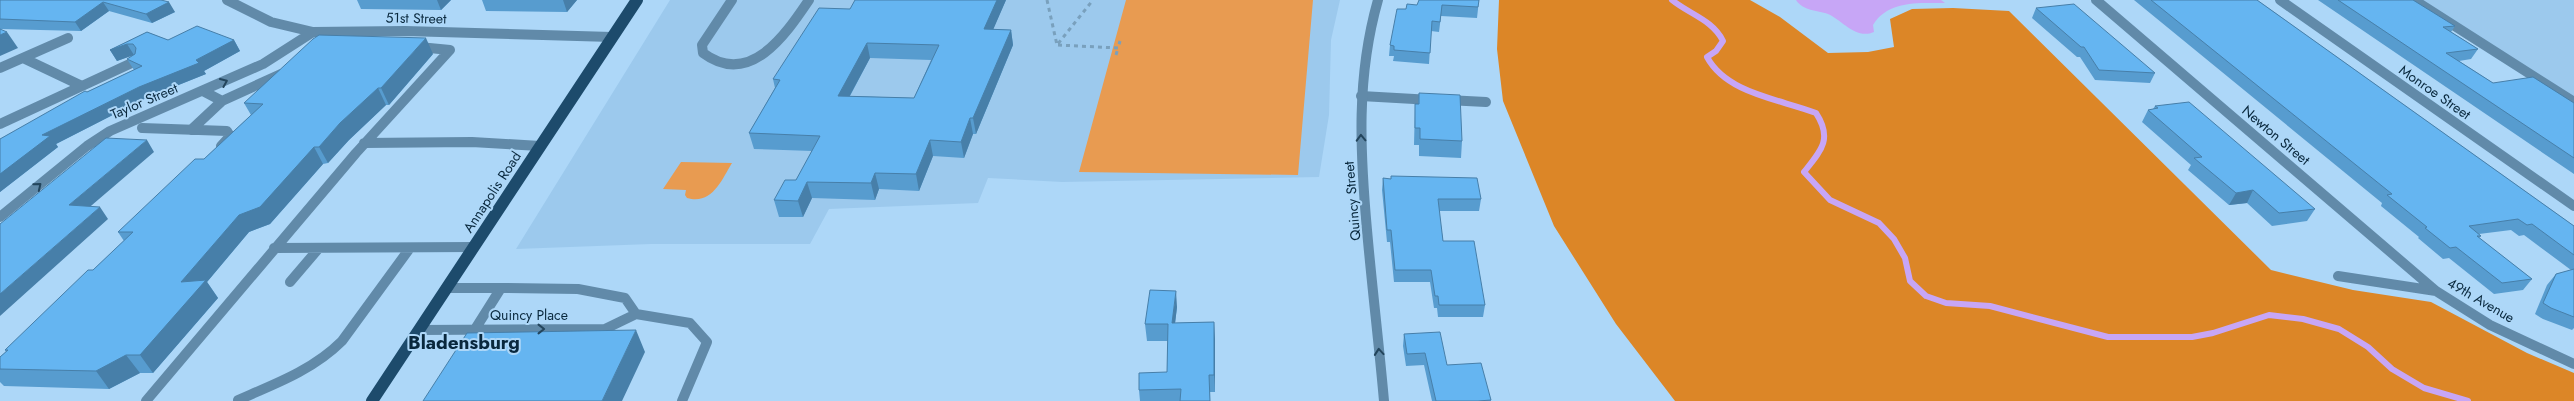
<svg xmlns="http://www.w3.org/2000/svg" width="2574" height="401" font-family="Jost,sans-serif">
<rect width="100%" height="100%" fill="#add7f8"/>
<!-- built -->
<path fill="#9cc9ed" d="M670,0H1340L1331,40L1329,115L1319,177L1062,182L988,178L978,203L829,209L810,244H651L516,249Z
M2414,0H2574V102Z"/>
<!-- green -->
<path fill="#e89b51" d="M1126,0H1313L1298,175L1079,172Z
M681,162L732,163C721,181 712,205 687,198L685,195L686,190L663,189Z"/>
<!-- forest -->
<path fill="#dc8627" d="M1499,0H1750L1780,17L1828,53L1868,52L1894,47L1890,19L1912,9L1953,8L2009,11L2271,270L2353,290L2431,302L2527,353L2574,373V401H1675L1616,324L1554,226L1503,101L1497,49Z"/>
<!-- water -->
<path fill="#c7a6f6" d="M1796,0H1941L1945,3C1919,3 1888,0 1873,25L1874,32C1856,40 1842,20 1828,14C1817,10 1803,11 1796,0Z"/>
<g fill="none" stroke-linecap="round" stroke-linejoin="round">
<!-- stream -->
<path stroke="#c7a6f6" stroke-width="6" d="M1672,0C1689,14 1713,20 1723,41L1716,51L1707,57C1727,94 1780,99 1816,113C1833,139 1821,151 1804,172L1830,200L1879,223L1894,239L1905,258L1910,281L1926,296L1946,303L1990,306L2108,337H2192L2213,333L2269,315L2303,319L2339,329L2368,347L2392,369L2424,388L2468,401"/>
<!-- path -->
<path stroke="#79a0bd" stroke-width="3" stroke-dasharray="4 4" stroke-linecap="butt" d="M1047,0L1057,45L1093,0
M1058,45L1118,48L1120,41
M1116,55L1118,48"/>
<!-- service -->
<path stroke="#618aa9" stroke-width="10" d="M732,0L702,45L703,53C750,88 786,34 809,0
M23,58L82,86
M0,68L68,38
M203,91L222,101L281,74
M1361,96L1432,100
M1447,100L1486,102
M0,124L136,61
M142,128L227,131L230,136L221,146
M191,130L222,101
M364,143L472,142L540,146
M274,248L474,247
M290,282L319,248
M446,288H501L472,334
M636,314L690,323L707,342L682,401
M419,330L605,329L636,314L625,298L578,289L501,288
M238,400C275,384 313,370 342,341L410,248
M146,401L356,153L450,50L419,47"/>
<!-- minor -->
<path stroke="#618aa9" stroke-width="10" d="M227,0L271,22L313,32L405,31L612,37
M2096,0L2436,291
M2280,0L2574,206
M2414,0L2574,102
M0,217L87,146L110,131L263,64L313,32
M2338,276L2436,291L2490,325L2574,364"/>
<!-- tertiary -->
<path stroke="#618aa9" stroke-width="10" d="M1378,0C1356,77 1360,152 1367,230C1372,287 1379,344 1384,401"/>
<!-- primary -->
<path stroke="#1d4b6c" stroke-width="12" d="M372,401L637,0"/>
</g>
<!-- wall -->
<path fill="#579ccf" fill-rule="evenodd" d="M0,0H161L175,12L152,23L109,11L81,31L0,29Z
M357,0H451L441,10L361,9Z
M482,0H577L567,12L486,11Z
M1006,0L993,29L1011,30L1013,45L976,134H973L964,158L933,156L919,191L879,189L875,200L812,198L803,217H779L774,200L796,180L812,151L754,149L749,133L775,88L773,79L850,9ZM870,58L931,60L914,98L850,96Z
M1479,0L1477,18L1441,16L1439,32L1431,31L1429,64L1393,61L1394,56H1389L1390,45L1406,9L1417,5Z
M2134,0H2257L2574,226V328L2572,330L2543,319L2535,314L2547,285L2556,274L2571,270L2524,235L2519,236L2511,230L2479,234L2481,236L2479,238L2532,279L2523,290L2494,294L2449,258L2443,259L2418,238L2419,237L2381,206L2382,203Z
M2318,0H2413L2455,26L2451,32L2478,49L2471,59L2459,61L2493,83L2574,103V174Z
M2036,8L2155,73L2150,83L2095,80L2080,57H2077L2032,18Z
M147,32L168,40H234L240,51L204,71L206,74L146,98L56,144L58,147L0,192V139L87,92L134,70L127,59L133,55L117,61L110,50Z
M433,54L389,105H386L349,140L328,163L323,164L270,224L249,232L207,282L218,298L153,373H140L109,389L4,386L0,382V357L6,352L5,350L93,270L124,241L118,232L204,159L251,115L244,103Z
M1419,93L1462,141L1461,158L1419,156V145H1414L1415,104H1418Z
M2155,106L2315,209L2307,221L2272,226L2247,203L2229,205L2188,170L2191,165L2142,122L2148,110L2153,109Z
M1383,178L1481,199L1479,211H1439L1443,241L1485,305L1483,317H1438L1437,308H1434L1430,282H1394L1390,242H1387L1382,190Z
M1177,307L1175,323L1214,322L1215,392H1210V401H1140L1139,390L1167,372L1168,341H1147L1145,324Z
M1404,334L1447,365L1491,400V401H1432L1424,365L1406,366L1403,346Z"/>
<!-- shaded-wall -->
<path fill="#477fa9" d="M437,0H451L441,10Z
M563,0H577L567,12Z
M997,0H1006L987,44L984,29Z
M103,2L109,11L81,31L75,22Z
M169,2L175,12L152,23L146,14Z
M1011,30L1013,45L976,134L973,118Z
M7,32L18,48L0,56V35Z
M426,38L433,54L389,105L381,88Z
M234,40L240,51L204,71L206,74L146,98L56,144L58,147L0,192V174L42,135L139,87L196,60Z
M867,43L870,58L841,112L838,96Z
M127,44L134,55L117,61L110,50Z
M378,88L386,105L349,140L328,163L319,147L340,123Z
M970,118L973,134L964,158L961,142Z
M147,140L154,152L78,217L69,205Z
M930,140L933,156L919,191L916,174Z
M314,147L323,164L270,224L249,232L207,282L218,298L153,373L140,355L181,282L239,215Z
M875,173L879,189L875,200L871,183Z
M807,182L812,198L803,217L798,201Z
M2253,190L2247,203L2229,205L2236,193Z
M100,207L108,219L0,316V294Z
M1176,291L1177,307L1173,340L1172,323Z
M1214,322L1215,339V392L1214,375Z
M636,330L645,352L622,401H602Z
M126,355L140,373L109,389L96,371Z"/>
<!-- building -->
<path fill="#65b5f1" stroke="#477fa9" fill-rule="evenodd" d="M0,0H161L169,2L146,14L103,2L75,22L0,19Z
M855,0H997L984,29L1011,30L973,118H970L961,142L930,140L916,174L875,173L871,183L807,182L798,201L774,200L785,180H796L820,136L749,133L780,80L773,79L819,8L850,9ZM867,43L939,45L914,98L838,96Z
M1419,0H1479L1478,7L1442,5L1440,22L1432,21L1430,53L1394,50V46L1390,45L1397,9H1406L1407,4L1417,5Z
M2151,0H2257L2574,226V255L2532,224L2527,225L2518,219L2469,226L2481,236H2477L2532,279L2502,283L2456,247L2450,248L2425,228L2427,227L2387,195L2392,194Z
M2338,0H2413L2455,26L2443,27L2478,49L2446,53L2493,83L2533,77L2574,103V158Z
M2074,4L2155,73L2099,70L2084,47H2081L2036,8Z
M197,26L234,40L196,60L199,63L139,87L42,135L50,136L0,174V139L85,91L87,92L142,66L127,59L135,54L136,48L133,44H127L110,50L147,32L168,40Z
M0,29L7,32L0,35Z
M319,35L426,38L381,88H378L340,123L319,147H314L260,207L239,215L181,282L206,280L140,355H126L96,371L0,369V357L8,350H5L88,270H93L133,232H118L195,159H204L263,104L244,103L313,39Z
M1419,93L1460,95L1462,141L1420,139V128H1415V104H1419Z
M2189,102L2315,209L2279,213L2253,190L2236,193L2194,158L2202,157L2148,110L2158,108L2155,106Z
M106,138L147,140L69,205L100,207L0,294V224Z
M1391,176L1477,178L1481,199H1438L1443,241H1474L1485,305H1439L1438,296H1435L1431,270H1395L1391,230H1387L1383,178L1391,179Z
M2574,269V317L2551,308L2543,303L2556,274Z
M1150,290L1176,291L1172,323L1214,322V375H1209L1210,401H1180L1181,389L1139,390V373L1167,372L1168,324H1145Z
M636,330L602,401H423L467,333Z
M1440,332L1447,365L1481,363L1491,400L1478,401H1436L1425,353L1407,354L1404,334Z"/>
<!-- one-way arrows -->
<defs><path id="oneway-chevron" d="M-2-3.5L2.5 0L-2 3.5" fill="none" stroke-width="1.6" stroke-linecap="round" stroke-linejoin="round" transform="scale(1.25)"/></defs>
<g stroke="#23455d">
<use href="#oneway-chevron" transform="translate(224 82) rotate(-23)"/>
<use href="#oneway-chevron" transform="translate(1361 138) rotate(-92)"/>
<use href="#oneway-chevron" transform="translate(38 186) rotate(-39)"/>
<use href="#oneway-chevron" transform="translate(541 329)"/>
<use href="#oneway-chevron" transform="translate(1379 352) rotate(-95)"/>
</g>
<g text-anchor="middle" stroke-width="4" stroke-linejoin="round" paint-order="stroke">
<!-- street labels -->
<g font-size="14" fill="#09283d" stroke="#add7f8">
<text transform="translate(416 18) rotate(1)" y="5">51st Street</text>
<text transform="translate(2435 92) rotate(35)" y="5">Monroe Street</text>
<text transform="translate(144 101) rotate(-23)" y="5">Taylor Street</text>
<text transform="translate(2276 135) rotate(40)" y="5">Newton Street</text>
<text transform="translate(492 192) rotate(-57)" y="5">Annapolis Road</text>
<text transform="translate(1352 201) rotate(-95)" y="5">Quincy Street</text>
<text transform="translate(2481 300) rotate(30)" y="5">49th Avenue</text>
<text x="529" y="320">Quincy Place</text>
</g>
<!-- district labels -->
<g font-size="19" font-weight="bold" fill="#09283d" stroke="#add7f8">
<text x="464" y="349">Bladensburg</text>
</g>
</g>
</svg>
